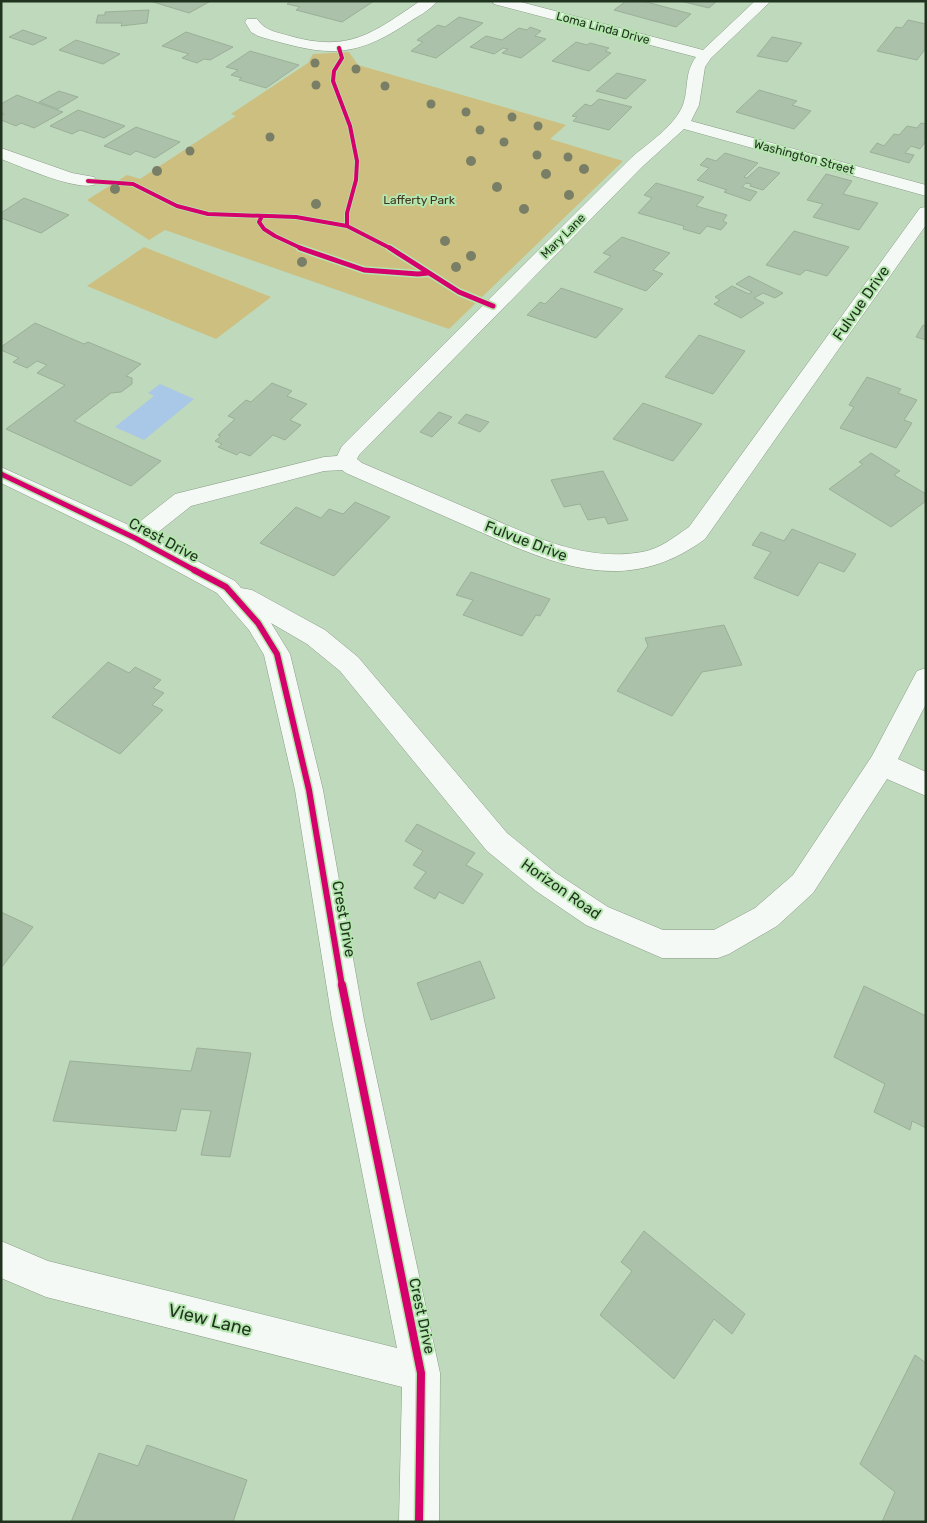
<svg xmlns="http://www.w3.org/2000/svg" width="927" height="1523" font-family="Rubik,sans-serif">
<rect width="100%" height="100%" fill="#bfd9bc"/>
<!-- green -->
<path fill="#cdbf7f" d="M349,52L358,65L566,125L550,139L623,161L449,329L165,230L149,240L87,200L127,175L140,179L236,116L231,114L308,63L313,54Z
M144,247L271,297L216,339L87,286Z"/>
<!-- water -->
<path fill="#a9c7e7" d="M160,384L194,399L144,440L115,427L154,396L148,393Z"/>
<!-- building -->
<path fill="#acc1a9" stroke="#9baf99" d="M150,1H205L209,2L189,13Z
M291,1H374L342,22L296,10L300,7L287,4Z
M626,1H643L691,14L676,27L614,10Z
M680,1H717L709,8Z
M149,10L147,23L121,26L122,23H96L98,15H105V12Z
M459,17L483,23L436,58L411,51L423,42L417,40L438,25L445,27Z
M908,20L926,24V48L917,60L877,51L896,27L902,28Z
M530,27L541,31L535,36L546,39L521,58L502,53L508,49L503,48L494,54L470,47L486,36L502,40L519,28L527,30Z
M23,30L47,38L33,45L9,37Z
M186,32L233,47L210,60L204,59L197,63L182,58L189,54L162,46Z
M772,37L802,43L787,62L757,56Z
M76,40L120,54L103,64L59,50Z
M576,42L587,45L590,43L609,48L605,51L611,53L589,71L552,61Z
M250,51L299,65L266,88L239,80L242,78L231,75L238,70L226,67Z
M617,73L646,80L626,99L596,91Z
M759,90L797,101L792,105L811,111L794,129L736,112Z
M59,91L78,97L58,109L39,102Z
M17,95L63,112L34,128L21,123L16,126L1,120V116L4,114L1,113V104Z
M599,99L632,107L609,130L573,121L577,117L572,116L585,104L591,106Z
M78,110L125,126L104,138L80,130L72,134L50,126Z
M921,123L926,124V141L920,149L911,146L905,153L914,155L909,163L870,152L877,143L884,146L894,134L899,135L907,126L917,128Z
M136,127L180,142L155,158L136,151L130,155L104,146Z
M725,153L758,163L744,177L747,178L759,167L780,173L763,190L750,186L751,184L746,183L742,187L757,192L750,201L724,192L727,190L697,180L709,168L700,165L707,158L716,161Z
M826,174L852,181L843,194L878,203L859,230L813,217L823,204L807,200Z
M656,183L704,197L696,206L727,215L723,221L727,223L721,230L707,226L700,234L683,229L684,226L638,213L652,198L644,195Z
M24,198L69,215L41,233L1,218V213Z
M794,231L849,247L827,276L806,270L800,275L766,265Z
M622,237L670,253L653,270L663,274L646,291L594,272L611,256L603,253Z
M749,276L783,293L775,298L763,293L754,298L764,303L741,318L714,304L720,300L715,297L732,286L749,294L752,292L736,284Z
M561,288L623,309L596,338L527,315L540,302L545,304Z
M35,323L84,344L88,342L141,364L126,376L132,378V384L121,392L111,393L74,421L161,461L131,486L6,429L65,385L37,373L47,365L37,361L27,368L13,362L19,358L1,350V347Z
M923,325L926,326V340L916,337Z
M699,335L745,351L713,394L665,377Z
M867,377L901,389L898,393L917,400L904,420L912,423L896,448L840,428L854,407L849,405Z
M272,383L292,391L287,396L307,404L290,420L301,425L285,440L273,435L250,456L240,452L237,455L218,447L222,444L215,441L221,436L218,435L235,419L228,416L246,400L251,402Z
M643,403L702,424L673,461L613,439Z
M439,412L452,417L432,437L420,432Z
M466,414L489,422L480,432L458,423Z
M871,453L900,471L894,475L926,494V501L891,527L829,489L863,464L859,462Z
M603,471L628,520L608,524L605,517L588,520L580,504L564,507L551,480Z
M355,502L390,517L334,576L260,543L296,507L321,518L329,509L343,514Z
M792,529L856,554L844,572L819,562L798,596L754,578L771,552L752,545L761,532L784,541Z
M471,572L550,599L540,616L536,615L522,636L463,615L473,600L456,595Z
M724,625L742,665L702,672L672,716L617,691L648,646L645,638Z
M108,662L129,673L135,667L161,680L153,688L164,693L152,705L163,710L120,754L52,717Z
M417,824L475,853L466,865L483,874L463,904L439,892L435,899L414,888L426,872L413,865L423,851L405,841Z
M1,912L33,927L1,968Z
M480,961L495,998L431,1020L417,983Z
M864,986L926,1016V1128L912,1121L910,1130L874,1112L885,1084L834,1057Z
M197,1048L251,1053L230,1157L201,1155L211,1111L181,1109L176,1131L53,1121L70,1061L191,1071Z
M644,1231L745,1314L732,1334L714,1319L674,1379L600,1315L632,1271L621,1262Z
M915,1355L926,1363V1522H882L895,1492L860,1464Z
M147,1445L247,1480L233,1522H71L99,1453L138,1466Z"/>
<g fill="none" stroke-linecap="round" stroke-linejoin="round">
<defs>
<path id="minor" d="M420,1H437C430,11 416,17 406,24C349,62 320,54 258,36L251,32L245,22L247,19H257C265,31 276,32 290,36C349,53 373,33 420,1Z
M492,1H517L703,50L755,1H771L711,58L705,67L699,105L691,121L926,185V196L684,129L643,166L359,455L357,459L362,463C399,479 437,495 474,511C527,533 582,563 642,552C660,549 674,537 689,527L920,208L926,207V225L705,539C624,599 551,563 469,527C428,509 387,491 346,473L342,470L324,471L191,506L152,537L235,581L241,588L252,590L325,630L358,657L507,833L556,873L608,907L663,930H714L755,908L793,875L872,756L917,671L926,668V704L898,759L926,772V796L887,779L813,893L777,926L729,954L718,958H662L586,925L536,891L487,851L340,671L307,644L271,623L290,654L323,790L364,1020L440,1373L439,1522H399L402,1387L46,1297L1,1278V1241L48,1261L397,1348L332,1020L295,790L264,655L249,630L217,593L127,544L1,483V467L133,527L175,494L324,457L337,456L342,446L631,158C648,143 674,127 683,105C689,88 684,73 696,57L494,4Z
M1,148L72,173L94,177L97,181L94,185C73,190 23,167 1,159Z"/>
</defs>
<!-- minor casing -->
<use href="#minor" stroke="#899c86" stroke-width="1"/>
<!-- minor -->
<use href="#minor" fill="#f5f9f5" fill-rule="evenodd"/>
<defs>
<path id="cycleway-far3" d="M339,48L342,58L334,71L333,81L350,126L357,161L356,180L347,213V226
M88,181L133,184L177,206L208,214L296,217L347,226L392,249
M262,216L259,222L264,229L275,236L303,249"/>
<path id="cycleway-far2" d="M300,248L364,270L418,274L428,273
M390,248L459,292L493,306
M1,474L135,538L196,571"/>
<path id="cycleway-far1" d="M194,570L226,587L258,623L277,654L309,790L342,986"/>
<path id="cycleway" d="M342,985L421,1373L419,1522"/>
</defs>
<!-- cycleway-far3 casing -->
<use href="#cycleway-far3" stroke="#b5e6af" stroke-width="5.5"/>
<!-- cycleway-far2 casing -->
<use href="#cycleway-far2" stroke="#b5e6af" stroke-width="8"/>
<!-- cycleway-far1 casing -->
<use href="#cycleway-far1" stroke="#b5e6af" stroke-width="9"/>
<!-- cycleway casing -->
<use href="#cycleway" stroke="#b5e6af" stroke-width="11"/>
<!-- cycleway-far3 -->
<use href="#cycleway-far3" stroke="#d6006c" stroke-width="4"/>
<!-- cycleway-far2 -->
<use href="#cycleway-far2" stroke="#d6006c" stroke-width="5"/>
<!-- cycleway-far1 -->
<use href="#cycleway-far1" stroke="#d6006c" stroke-width="6"/>
<!-- cycleway -->
<use href="#cycleway" stroke="#d6006c" stroke-width="8"/>
</g>
<!-- trees -->
<g fill="#797f66">
<circle cx="315" cy="63" r="4.5"/>
<circle cx="356" cy="69" r="4.5"/>
<circle cx="316" cy="85" r="4.5"/>
<circle cx="385" cy="86" r="4.5"/>
<circle cx="431" cy="104" r="4.5"/>
<circle cx="466" cy="112" r="4.5"/>
<circle cx="512" cy="117" r="4.5"/>
<circle cx="538" cy="126" r="4.5"/>
<circle cx="480" cy="130" r="4.5"/>
<circle cx="270" cy="137" r="4.5"/>
<circle cx="504" cy="142" r="4.5"/>
<circle cx="190" cy="151" r="4.5"/>
<circle cx="537" cy="155" r="4.5"/>
<circle cx="568" cy="157" r="4.5"/>
<circle cx="471" cy="161" r="5"/>
<circle cx="584" cy="169" r="5"/>
<circle cx="157" cy="171" r="5"/>
<circle cx="546" cy="174" r="5"/>
<circle cx="497" cy="187" r="5"/>
<circle cx="115" cy="189" r="5"/>
<circle cx="569" cy="195" r="5"/>
<circle cx="316" cy="204" r="5"/>
<circle cx="524" cy="209" r="5"/>
<circle cx="445" cy="241" r="5"/>
<circle cx="471" cy="256" r="5"/>
<circle cx="302" cy="262" r="5"/>
<circle cx="456" cy="267" r="5"/>
</g>
<g text-anchor="middle" stroke-width="4" stroke-linejoin="round" paint-order="stroke">
<!-- far-street labels -->
<g font-size="12" fill="#20331e" stroke="#b5e6af">
<text transform="translate(603 28) rotate(15)" y="4">Loma Linda Drive</text>
<text transform="translate(804 157) rotate(15)" y="4">Washington Street</text>
<text transform="translate(563 236) rotate(-45)" y="4">Mary Lane</text>
</g>
<!-- far-park labels -->
<g font-size="12" fill="#403520" stroke="#b5e6af">
<text x="419" y="204">Lafferty Park</text>
</g>
<!-- street labels -->
<g font-size="15" fill="#20331e" stroke="#b5e6af">
<text transform="translate(861 303) rotate(-55)" y="5">Fulvue Drive</text>
<text transform="translate(164 540) rotate(28)" y="5">Crest Drive</text>
<text transform="translate(526 541) rotate(21)" y="5">Fulvue Drive</text>
<text transform="translate(561 889) rotate(35)" y="5">Horizon Road</text>
<text transform="translate(344 919) rotate(80)" y="5">Crest Drive</text>
<text transform="translate(422 1316) rotate(78)" y="5">Crest Drive</text>
</g>
<!-- near-street labels -->
<g font-size="18" fill="#20331e" stroke="#b5e6af">
<text transform="translate(210 1320) rotate(14)" y="6">View Lane</text>
</g>
</g>
<!-- border -->
<rect width="927" height="1523" fill="none" stroke="#20331e" stroke-width="5"/>
</svg>
